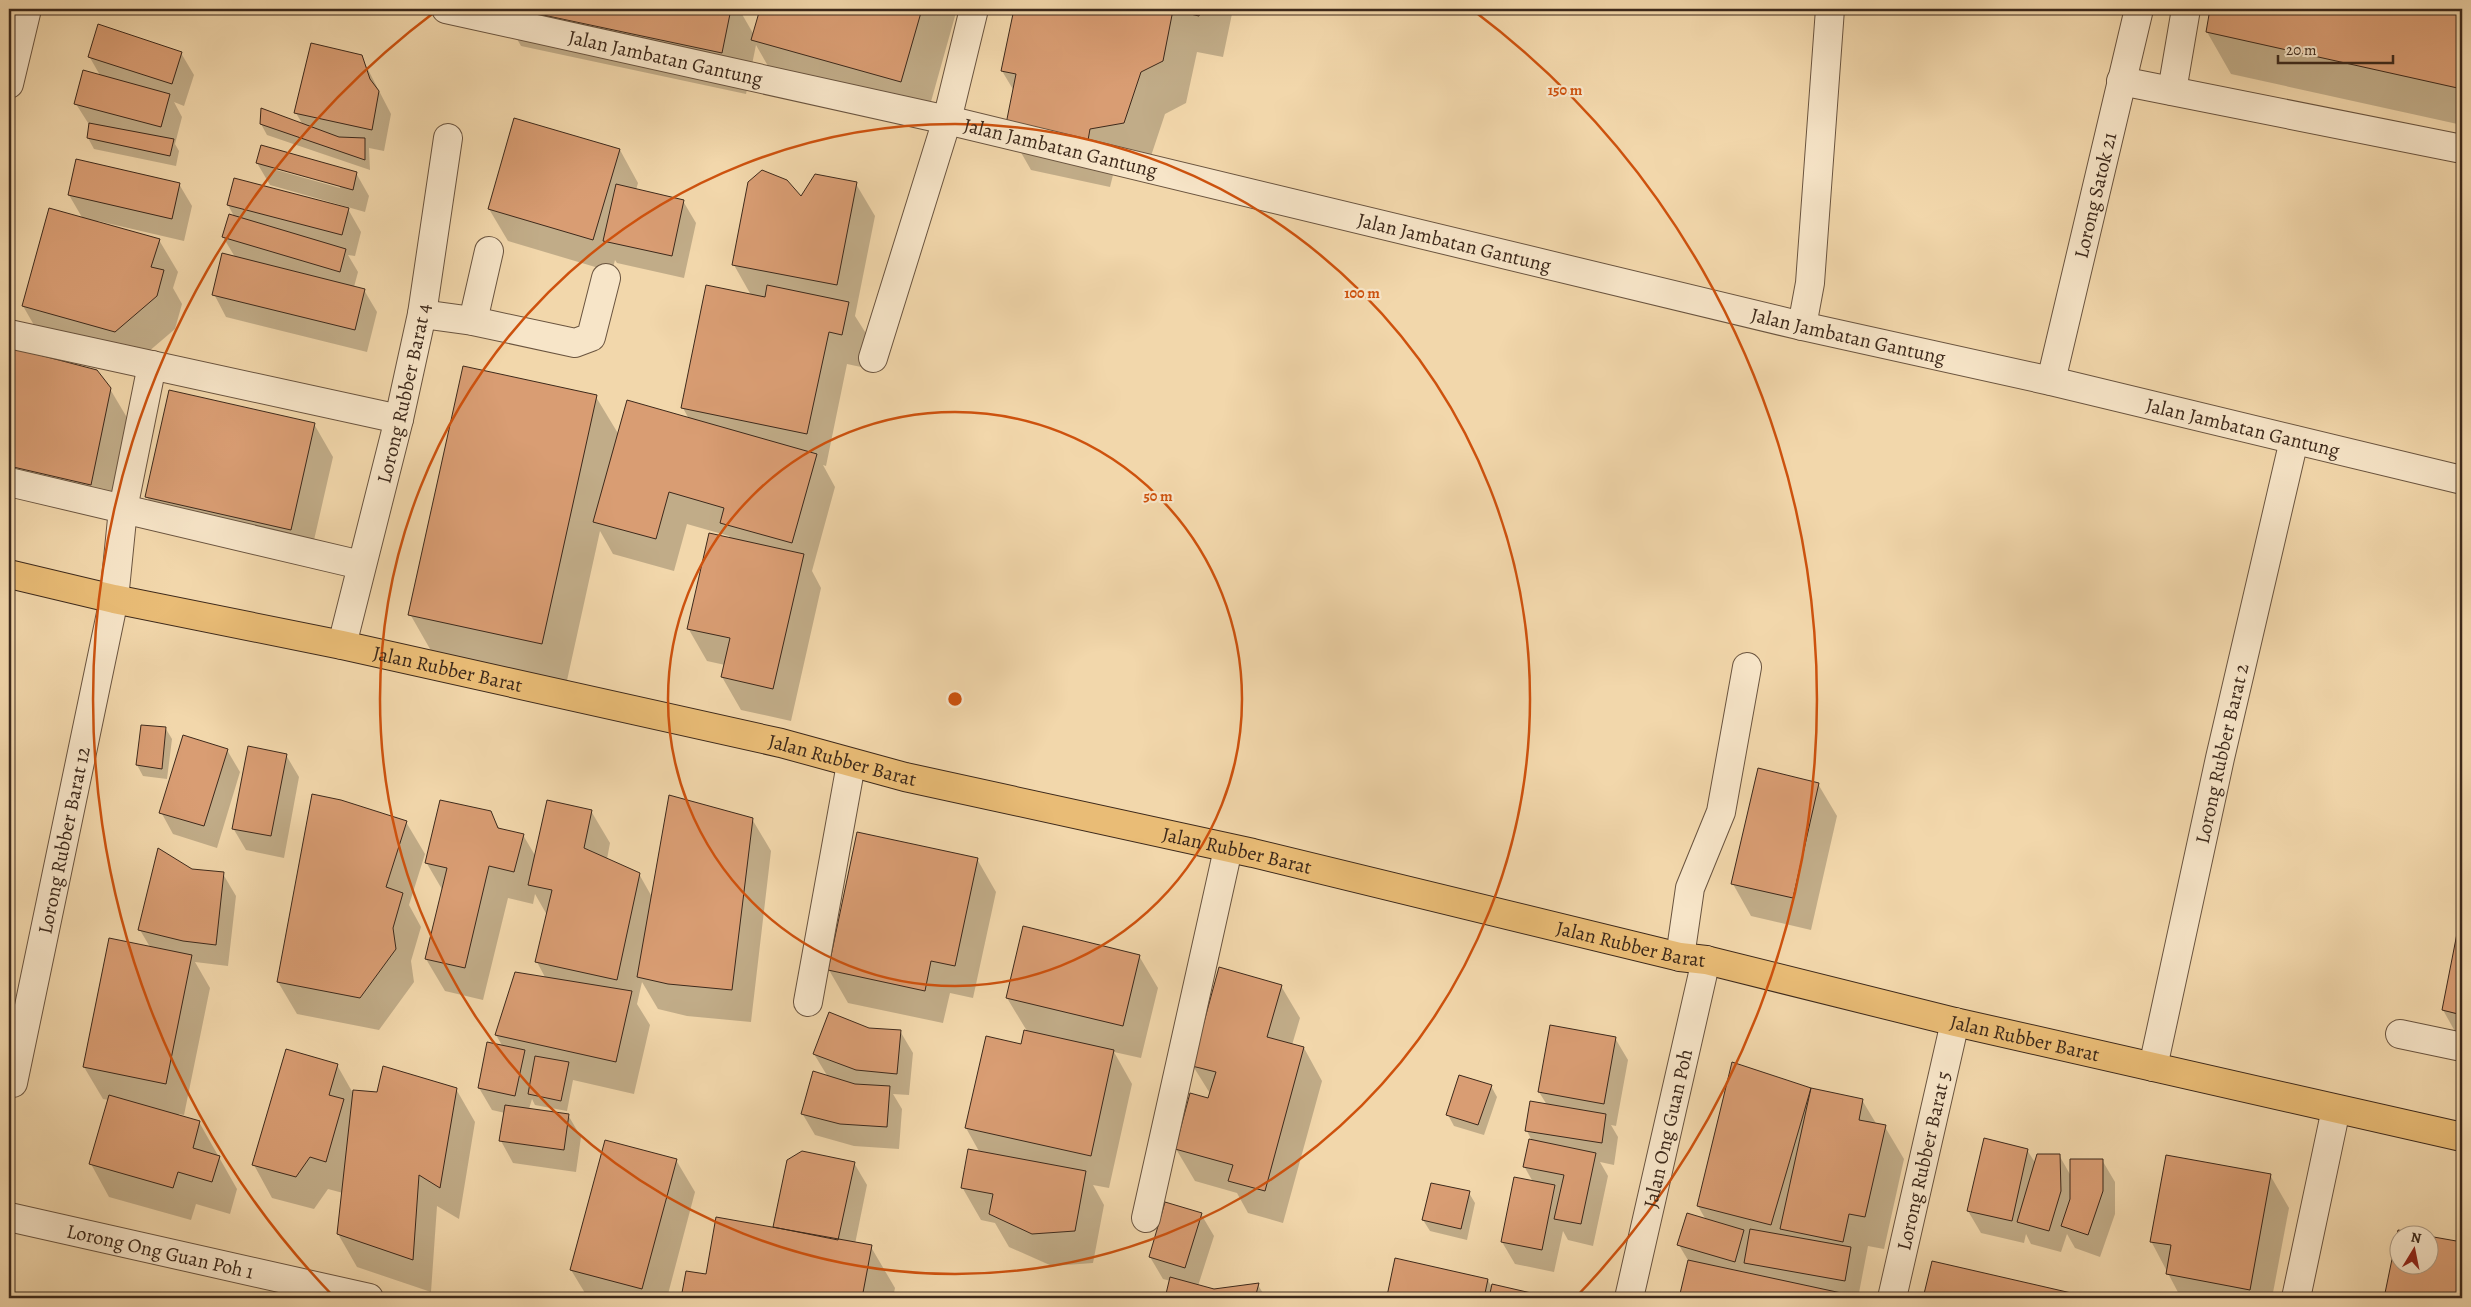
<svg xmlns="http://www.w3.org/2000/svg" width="2471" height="1307" font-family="Alegreya,serif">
<rect width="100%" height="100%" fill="#f2d7ab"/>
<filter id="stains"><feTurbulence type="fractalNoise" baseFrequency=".004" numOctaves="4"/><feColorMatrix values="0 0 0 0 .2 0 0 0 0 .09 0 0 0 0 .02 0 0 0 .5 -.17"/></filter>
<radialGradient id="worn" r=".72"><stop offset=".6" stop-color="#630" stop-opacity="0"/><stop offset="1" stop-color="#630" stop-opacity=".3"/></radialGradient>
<!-- shadow -->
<path fill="#0003" fill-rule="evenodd" d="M500,9H739L754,35L761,9H957L925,123L777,82L756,45L746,94L521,46Z
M1015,9H1233L1223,57L1197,52L1186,103L1165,114L1148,165L1114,171L1110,187L1031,170L1007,128L1014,91L1002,71Z
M2211,9H2462V125L2231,74L2207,32Z
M181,53L194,75L184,106L174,102L182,117L175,144L179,151L176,166L94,149L88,138L90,126L76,104L101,77L89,56Z
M361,56L391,114L384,151L369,148L370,170L267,135L261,124L303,125L296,113Z
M620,150L638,183L636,190L683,201L696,223L684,278L617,263L615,260L612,272L508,241L489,209Z
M257,163L356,173L369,196L365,212L270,185ZM273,166L340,186V188L273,169Z
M179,184L192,206L184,241L98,221L97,223L159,240L178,272L173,288L182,304L175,329L134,364L42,339L23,306L83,219L69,195Z
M856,184L875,216L855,316L867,335L861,367L847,364L826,466L823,465L835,487L812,571L821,588L791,721L741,710L722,677L725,665L707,661L688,628L731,540L729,536L687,524L674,571L613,554L600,531L566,685L434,656L410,614L596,397L619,435L689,419L683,408L751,295L734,265L801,198Z
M228,205L348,209L361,232L355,256L348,255L358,272L354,287L364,290L377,312L367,352L226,317L214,294L235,257L223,237L235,218Z
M9,349L96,371L110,389L129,421L109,517L9,494Z
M314,424L333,457L309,562L165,529L147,497Z
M166,729L172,739L167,779L143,776L137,765Z
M227,750L240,772L217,848L173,834L161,812Z
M286,755L299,777L284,858L246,850L233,828Z
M1818,784L1837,816L1811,930L1751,916L1733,884Z
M591,811L610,843L607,859L639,874L652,897L752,819L771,851L751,1022L687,1016L658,1009L642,982L637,1004L650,1025L634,1094L573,1080L567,1111L535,1105L532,1099L529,1109L568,1115L581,1137L576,1172L513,1163L501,1141L505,1113L492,1110L479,1088L503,1047L496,1035L546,979L537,962L547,915L535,894L533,904L508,898L483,1000L445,991L426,959L443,891L426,862L490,812L500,830L523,835L536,857Z
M406,822L425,854L409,905L421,927L411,961L414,982L379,1030L297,1014L278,982Z
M858,834L977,859L996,892L973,998L950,993L943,1023L848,1003L829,970Z
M192,870L223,874L236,896L228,966L195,962L210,988L184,1115L179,1114L178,1116L199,1122L237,1189L230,1214L196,1204L191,1220L109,1197L91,1164L109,1100L103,1099L84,1067L150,947L140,930Z
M2462,914V1044L2443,1010Z
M1139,956L1158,988L1141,1058L1114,1052L1132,1084L1109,1188L1093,1185L1104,1205L1093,1263L1052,1266L1009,1247L995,1223L981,1220L962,1187L980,1153L966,1128L1022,1045L1027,1031L1007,998Z
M1281,986L1300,1018L1292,1045L1304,1048L1322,1081L1283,1223L1248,1213L1237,1193L1195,1181L1176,1149L1211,1095L1193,1066Z
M869,1029L900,1031L913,1053L909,1095L893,1094L902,1109L899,1149L854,1146L815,1135L802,1113L828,1077L814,1054Z
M1615,1038L1628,1060L1616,1126L1611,1125L1618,1137L1614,1165L1600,1162L1608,1176L1593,1246L1568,1240L1563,1231L1554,1272L1515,1264L1502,1242L1533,1182L1524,1166L1532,1141L1527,1131L1547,1105L1539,1092Z
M1733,1064L1811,1089L1862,1100L1877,1125L1885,1127L1904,1159L1884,1249L1868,1246L1858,1298H1681L1689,1262L1679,1245L1706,1220L1698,1206Z
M337,1065L354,1095L456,1089L475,1122L459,1219L437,1206L431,1292L357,1267L338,1234L343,1193L328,1189L314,1209L272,1198L254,1165Z
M1491,1086L1497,1097L1484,1135L1454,1126L1448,1115Z
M2027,1150L2036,1164L2059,1155L2071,1176L2102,1160L2115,1182V1214L2100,1257L2075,1248L2067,1234L2061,1252L2031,1244L2026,1234L2024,1243L1981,1233L1968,1211Z
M676,1160L695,1192L667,1298H588L571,1270Z
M854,1163L867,1185L855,1244L871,1247L895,1288L893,1298H682L687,1272L707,1276L776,1229L774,1226Z
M2270,1175L2289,1208L2272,1298H2181L2151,1241Z
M1469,1193L1475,1203L1467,1240L1430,1231L1423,1220Z
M1201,1214L1214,1236L1198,1286L1214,1290L1258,1285L1266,1298H1166L1171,1281L1163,1279L1150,1257Z
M2399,1231L2415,1234H2398V1264H2428V1237L2462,1243V1298H2386Z
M1933,1262L2079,1296L2080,1298H1924Z
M1488,1280L1492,1288L1493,1286L1547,1298H1390L1389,1295Z"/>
<!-- building -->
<path fill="#d99d73" stroke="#3d291b" d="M515,9H731L722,53Z
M760,9H922L901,82L751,40Z
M1014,9H1201L1199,16L1173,10L1163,61L1141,72L1124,123L1090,129L1087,146L1005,129L1016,74L1001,71Z
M2210,9H2462V89L2206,32Z
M98,24L182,52L172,84L88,57Z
M311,43L362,55L370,79L379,91L372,130L294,113Z
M83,70L170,94L161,127L74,104Z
M261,108L339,137L365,138V160L260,124Z
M514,118L620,149L593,240L488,209Z
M89,123L174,139L170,156L87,138Z
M261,145L357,172L353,190L256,163Z
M76,159L180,183L172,219L68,195Z
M762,170L787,180L801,196L815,174L857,182L837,285L732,265L748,182Z
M234,178L349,208L342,235L227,205Z
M616,184L684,200L672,256L603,241Z
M49,208L160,239L151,267L164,270L157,296L115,332L22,306Z
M229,214L346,249L340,272L222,237Z
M222,253L365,289L355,330L212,295Z
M706,285L765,297L767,285L849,302L842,335L829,332L807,434L681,408Z
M9,347L97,370L111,388L91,485L9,466Z
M463,366L597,395L542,644L408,615Z
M169,390L315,423L291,530L145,497Z
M627,400L817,454L792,543L720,523L724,508L669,492L656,539L593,522Z
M709,533L804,554L773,689L721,677L730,638L687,629Z
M141,725L166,727L162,769L136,765Z
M183,735L228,749L204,826L159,813Z
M248,746L287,754L271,836L232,829Z
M1758,768L1819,783L1793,898L1731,884Z
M312,794L341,800L407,821L386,887L403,893L393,928L396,949L360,998L277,982Z
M669,795L753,818L732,990L668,984L637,977Z
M440,800L491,811L498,828L524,834L514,872L489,866L465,968L425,959L447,868L425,863Z
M547,800L592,810L584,848L640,873L617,980L535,962L552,890L528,885Z
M857,832L978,858L955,966L931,961L925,991L828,970Z
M158,848L192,869L224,872L216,945L183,941L138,930Z
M2462,908V1015L2442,1010Z
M1023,926L1140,955L1123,1026L1006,998Z
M109,938L192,955L166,1084L83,1067Z
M1219,967L1282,985L1267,1037L1304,1047L1265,1191L1228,1181L1233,1165L1175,1149L1190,1093L1208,1098L1216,1072L1192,1066Z
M515,972L632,991L616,1062L495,1035Z
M829,1012L869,1028L901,1030L897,1074L856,1070L813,1054Z
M1550,1025L1616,1037L1604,1104L1538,1092Z
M1024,1030L1114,1050L1091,1156L965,1128L986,1036L1021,1044Z
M487,1042L525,1050L515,1096L478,1088Z
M286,1049L338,1064L329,1095L344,1099L326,1162L310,1157L296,1177L252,1165Z
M535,1056L569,1062L561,1101L528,1094Z
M1732,1062L1811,1088L1771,1225L1697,1206Z
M383,1066L457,1088L440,1188L419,1175L413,1260L337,1234L353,1090L377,1092Z
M813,1071L855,1084L890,1086L887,1127L840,1124L801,1114Z
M1459,1075L1492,1085L1478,1125L1446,1115Z
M1811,1088L1863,1099L1859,1120L1886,1125L1865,1217L1849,1214L1843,1242L1780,1229Z
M109,1095L200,1121L193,1148L220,1156L212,1182L178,1172L173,1188L89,1164Z
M1530,1101L1606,1114L1602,1143L1525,1131Z
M505,1105L569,1114L564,1150L499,1141Z
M1984,1138L2028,1149L2012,1221L1967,1211Z
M1529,1139L1596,1153L1581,1224L1554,1219L1564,1175L1523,1167Z
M605,1140L677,1159L642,1289L570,1270Z
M968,1149L1086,1171L1075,1231L1032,1234L989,1214L993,1194L961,1188Z
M802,1151L855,1162L838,1240L773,1227L787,1160Z
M2037,1154H2060L2061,1191L2049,1231L2017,1222Z
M2166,1155L2271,1174L2250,1290L2166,1274L2171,1245L2150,1242Z
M2070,1159H2103V1191L2088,1235L2061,1226L2070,1199Z
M1514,1177L1555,1185L1542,1250L1501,1242Z
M1431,1183L1470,1191L1461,1229L1422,1220Z
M1165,1202L1202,1213L1185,1268L1149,1257Z
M1687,1213L1744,1230L1735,1262L1677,1245Z
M716,1217L872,1245L862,1298H864H681L686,1271L706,1274Z
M1750,1229L1851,1247L1845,1281L1744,1263Z
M2398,1230L2422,1234H2398V1264H2428V1236L2462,1242V1298H2384Z
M1395,1258L1488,1279L1484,1298H1390L1387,1296Z
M1688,1260L1846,1294L1845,1298H1679Z
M1932,1261L2080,1295L2079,1298H1923Z
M1170,1277L1214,1289L1259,1283L1255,1298H1165Z
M1492,1284L1553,1298H1489Z
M2142,1293L2174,1298H2142Z"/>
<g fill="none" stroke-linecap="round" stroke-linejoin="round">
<defs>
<g id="minor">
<path id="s1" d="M446,9L947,120L1802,326L2051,381L2462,480"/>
<path d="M2121,81L2462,149"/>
<path d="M9,84L27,9"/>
<path d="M2172,91L2186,9"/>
<path d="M422,314L473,321L575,343L591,337L606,278"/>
<path d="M473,321L489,251"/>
<path d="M1802,326L1810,283L1830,9"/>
<path d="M9,334L399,419"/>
<path d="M873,358L947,120L974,9"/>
<path id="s2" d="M2051,381L2139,9"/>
<path d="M9,482L361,565"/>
<path id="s3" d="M342,645L399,419L422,314L448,138"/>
<path d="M1680,957L1690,888L1721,812L1747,667"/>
<path d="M808,1002L851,764"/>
<path d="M2400,1034L2462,1047"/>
<path id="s4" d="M2153,1067L2220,758L2294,440"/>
<path id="s5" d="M13,1083L114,599L123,509L152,365"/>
<path id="s6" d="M9,1217L369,1298"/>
<path d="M1146,1218L1228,849"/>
<path id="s7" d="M1629,1298L1706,960"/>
<path id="s8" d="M1892,1298L1955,1022"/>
<path d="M2296,1298L2336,1109"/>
</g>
<g id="major">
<path id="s9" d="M9,574L114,599L342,645L781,743L905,777L1253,853L1680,957L1706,960L1955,1022L2462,1137"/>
</g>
</defs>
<!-- minor casing -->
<use href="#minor" stroke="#6a543f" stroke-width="30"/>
<!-- major casing -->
<use href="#major" stroke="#3d291b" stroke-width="30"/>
<!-- minor -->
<use href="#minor" stroke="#f7e5c8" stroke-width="28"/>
<!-- major -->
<use href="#major" stroke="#e9bc76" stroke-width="28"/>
</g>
<!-- distance rings -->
<g fill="none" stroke="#ce520e" stroke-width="2.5">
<circle cx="955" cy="699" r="287"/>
<circle cx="955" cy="699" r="575"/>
<path d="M335 1298A862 862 0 0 1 436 11M1474 11A862 862 0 0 1 1575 1298"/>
</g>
<g text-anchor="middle" stroke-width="4.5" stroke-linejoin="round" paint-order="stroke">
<!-- street labels -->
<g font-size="20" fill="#3d291b" stroke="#f7e5c8">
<text dy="7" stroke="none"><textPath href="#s1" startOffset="225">Jalan Jambatan Gantung</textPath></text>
<text dy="7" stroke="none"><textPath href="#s1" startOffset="630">Jalan Jambatan Gantung</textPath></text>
<text dy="7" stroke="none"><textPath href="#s2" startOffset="191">Lorong Satok 21</textPath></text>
<text dy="7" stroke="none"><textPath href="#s1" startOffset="1035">Jalan Jambatan Gantung</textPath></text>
<text dy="7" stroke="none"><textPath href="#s1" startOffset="1440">Jalan Jambatan Gantung</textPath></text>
<text dy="7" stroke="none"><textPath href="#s3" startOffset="259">Lorong Rubber Barat 4</textPath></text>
<text dy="7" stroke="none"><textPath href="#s1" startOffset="1845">Jalan Jambatan Gantung</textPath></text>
<text dy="7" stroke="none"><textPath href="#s9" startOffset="449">Jalan Rubber Barat</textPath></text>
<text dy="7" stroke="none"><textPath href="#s4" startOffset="321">Lorong Rubber Barat 2</textPath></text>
<text dy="7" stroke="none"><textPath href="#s9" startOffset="854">Jalan Rubber Barat</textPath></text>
<text dy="7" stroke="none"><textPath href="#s5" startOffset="248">Lorong Rubber Barat 12</textPath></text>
<text dy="7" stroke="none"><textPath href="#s9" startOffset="1259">Jalan Rubber Barat</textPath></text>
<text dy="7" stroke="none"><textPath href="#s9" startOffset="1664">Jalan Rubber Barat</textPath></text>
<text dy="7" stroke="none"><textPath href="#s9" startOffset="2069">Jalan Rubber Barat</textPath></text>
<text dy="7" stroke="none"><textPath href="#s7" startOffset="174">Jalan Ong Guan Poh</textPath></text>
<text dy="7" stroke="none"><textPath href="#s8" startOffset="141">Lorong Rubber Barat 5</textPath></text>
<text dy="7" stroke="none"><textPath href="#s6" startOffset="155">Lorong Ong Guan Poh 1</textPath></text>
</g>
</g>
<circle cx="955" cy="699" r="8" fill="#ce520e" stroke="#f7e5c8" stroke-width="2.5"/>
<g font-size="15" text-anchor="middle" font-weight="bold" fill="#ce520e" stroke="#f7e5c8" stroke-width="4.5" stroke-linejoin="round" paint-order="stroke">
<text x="1565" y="95">150 m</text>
<text x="1362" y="298">100 m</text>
<text x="1158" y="501">50 m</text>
</g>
<!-- margin -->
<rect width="2471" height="1307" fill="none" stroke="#f2d7ab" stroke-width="30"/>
<rect x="10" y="10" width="2451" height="1287" fill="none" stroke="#3d291b" stroke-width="2.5"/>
<rect x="15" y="15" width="2441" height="1277" fill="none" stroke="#3d291b"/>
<!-- north arrow -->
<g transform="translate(2414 1250) rotate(10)"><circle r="24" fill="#f7e5c8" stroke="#ad9a83"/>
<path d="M0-4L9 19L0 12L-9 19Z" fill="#8f2418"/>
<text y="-8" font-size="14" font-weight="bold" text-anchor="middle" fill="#3d291b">N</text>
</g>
<!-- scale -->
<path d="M2278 55v8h115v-8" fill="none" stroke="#3d291b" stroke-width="2.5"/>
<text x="2286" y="55" font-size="15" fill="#3d291b" stroke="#f7e5c8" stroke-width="4" paint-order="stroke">20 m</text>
<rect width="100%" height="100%" filter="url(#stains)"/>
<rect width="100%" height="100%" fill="url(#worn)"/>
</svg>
